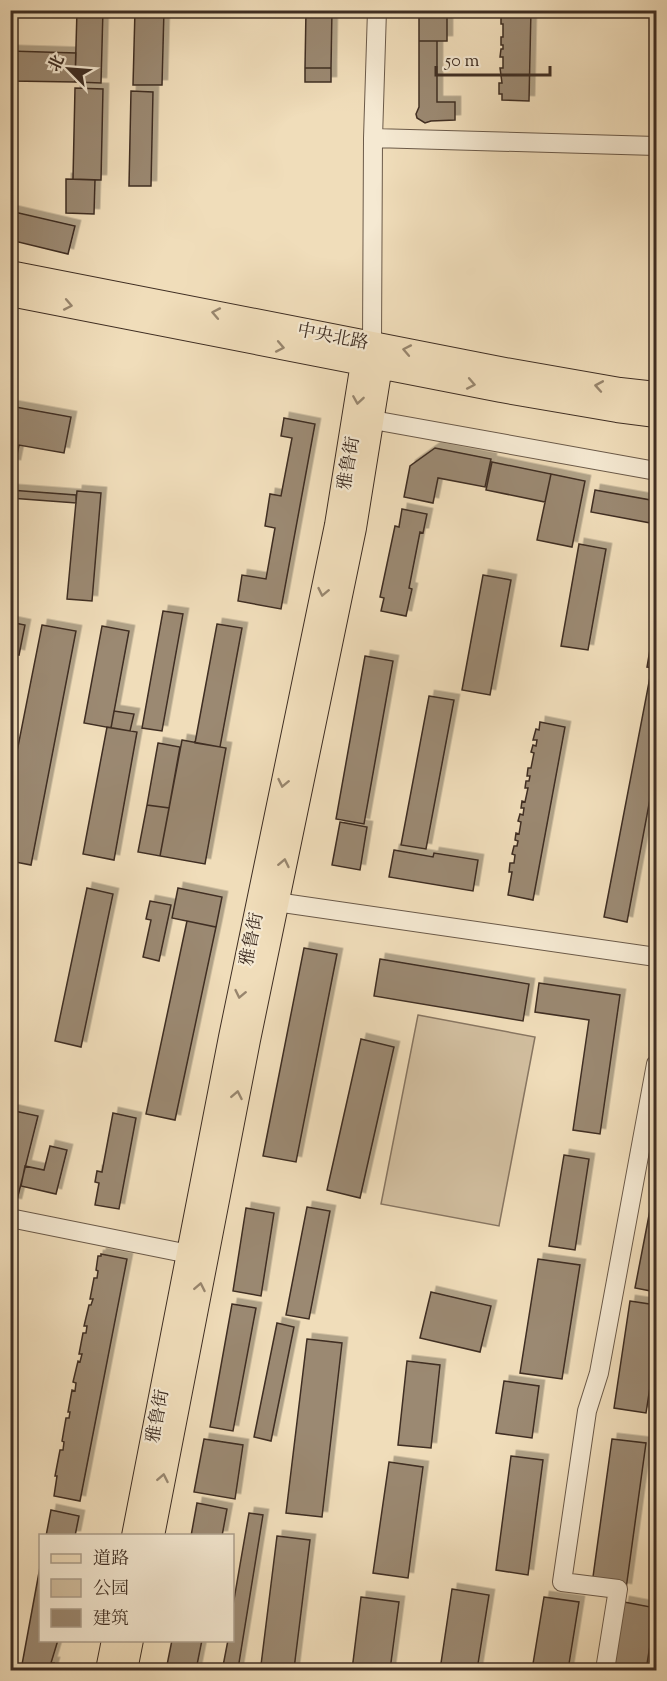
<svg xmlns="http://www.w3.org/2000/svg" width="667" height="1681" font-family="'Sorts Mill Goudy','Noto Serif SC',serif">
<defs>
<filter id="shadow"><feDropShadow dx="5.5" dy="-5.5" stdDeviation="0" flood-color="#0004"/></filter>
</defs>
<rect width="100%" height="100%" fill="#f0ddba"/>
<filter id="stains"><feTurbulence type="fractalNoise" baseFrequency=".00333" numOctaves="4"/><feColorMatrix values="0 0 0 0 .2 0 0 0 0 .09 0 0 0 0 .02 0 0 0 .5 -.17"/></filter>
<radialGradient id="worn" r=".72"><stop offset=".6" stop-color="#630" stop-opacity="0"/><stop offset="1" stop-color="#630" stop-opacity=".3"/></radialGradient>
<!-- green -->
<path fill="#d2bfa0" stroke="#887662" stroke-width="1.5" d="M418,1015L535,1037L499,1226L381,1204Z"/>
<!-- building -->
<path fill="#9b8972" stroke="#3f2e23" stroke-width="1.5" filter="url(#shadow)" d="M77,10H103L101,83L75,82Z
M135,10H164L162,85H133Z
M306,10H332L331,68H305Z
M419,10H447V41H419Z
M451,10H486V14H451Z
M501,10H531L529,101L502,100V94H499V83H502L500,68H503V57H500L501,49H503V45H501V37H503V24H501V17H503V12Z
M419,41H437V102H455V120L431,121L425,123L417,118L416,114L419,107Z
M10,51L76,53L75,82L10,81Z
M305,68H331V82H305Z
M75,88L103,89L101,180L73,179Z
M131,91L153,92L151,186H129Z
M66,179L95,180L94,214L66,213Z
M10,211L75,226L68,254L10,240Z
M10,406L71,417L64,453L19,445L15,465L10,464Z
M284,418L315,424L281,609L238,601L242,575L266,579L275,528L265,526L270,494L281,496L292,438L281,436Z
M435,448L491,459L485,487L438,478L433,503L404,497L410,466Z
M492,462L551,474L545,502L486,490Z
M551,474L585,481L572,547L537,540Z
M10,490L76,495V503L10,498Z
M595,490L656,501V524L591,512Z
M77,491L101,493L92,601L67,599Z
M402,509L427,514L423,533L420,532L409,588L412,589L406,616L381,611L384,598L380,597L395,526L399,527Z
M579,544L606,549L588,650L561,646Z
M483,575L511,580L490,695L462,690Z
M163,611L183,614L162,731L142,728Z
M656,615V668L647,667Z
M10,622L25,625L19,655L10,653Z
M217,624L242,628L220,747L195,743Z
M42,625L76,631L31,865L10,861V787Z
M102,626L129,631L111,728L84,723Z
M365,656L393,661L364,824L336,819Z
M650,677L656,678V767L627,922L604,917Z
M429,696L454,700L426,849L401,845Z
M114,711L134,714L130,731L111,728Z
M540,722L565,727L533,900L508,895L512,872H509L510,863H514L515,855L512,854L514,846H517L518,841L515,840L516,833L519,834L521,822L518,821L520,814L523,815L524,808H521L522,801L525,802L528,788H525L526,781H529L530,776H527L528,768H531L534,753L531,752L533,745L536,746L537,740H533L536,729L539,730Z
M107,727L137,732L114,860L83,854Z
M182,740L226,748L205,864L160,856Z
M158,743L180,747L169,808L147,805Z
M147,805L169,808L160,856L138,852Z
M340,822L367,827L360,870L332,865Z
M394,850L433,857L434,853L478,860L473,891L389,877Z
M87,888L113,894L81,1047L55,1041Z
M178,888L222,897L216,927L172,918Z
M150,901L171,905L159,961L143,957L151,920L146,919Z
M187,921L216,927L175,1120L146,1114Z
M304,948L337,954L296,1162L263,1156Z
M380,959L529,984L523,1021L374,996Z
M539,983L620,995L600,1134L573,1130L589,1020L535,1012Z
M361,1039L394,1047L360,1198L327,1190Z
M10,1110L38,1116L16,1204L10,1203Z
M113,1113L136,1118L119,1209L95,1205L99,1183L95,1182L97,1171L102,1172Z
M50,1146L67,1150L56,1194L21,1186L25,1166L44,1170Z
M564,1155L589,1159L575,1250L549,1246Z
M656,1179V1292L635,1288Z
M307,1207L330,1211L309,1319L286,1315Z
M246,1208L274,1213L261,1296L233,1291Z
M101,1254L127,1259L80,1501L54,1496L57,1476H55L60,1450H63L64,1442L62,1441L66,1418H69L70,1412H68L72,1390L75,1391L76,1383L73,1382L78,1361L80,1362L82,1354H79L83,1333H86L87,1326H84L89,1305H91L93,1299H90L94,1278H97L98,1271L96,1270L98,1256H101Z
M538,1259L580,1265L562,1379L520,1373Z
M431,1292L491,1306L480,1352L420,1338Z
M630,1301L656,1305V1348L646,1413L614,1408Z
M232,1304L256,1308L233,1431L210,1427Z
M277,1323L294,1327L271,1441L254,1437Z
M307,1339L342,1343L322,1517L286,1513Z
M407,1361L440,1365L431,1448L398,1445Z
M504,1381L539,1386L532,1438L496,1433Z
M204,1439L243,1445L235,1499L194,1492Z
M612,1439L646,1443L626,1589L592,1584Z
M511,1456L543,1460L528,1575L496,1570Z
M389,1462L423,1467L408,1578L373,1573Z
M197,1503L227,1509L222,1536H191Z
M51,1510L79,1516L75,1536H46Z
M249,1513L263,1515L238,1669L223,1666L228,1640H232V1611Z
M277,1536L310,1540L294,1669L261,1665Z
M40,1567V1640H58L51,1663H54L52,1670H21Z
M452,1589L489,1595L477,1670H440Z
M361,1597L399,1602L390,1670H352Z
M544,1597L579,1602L568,1670H532Z
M624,1602L656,1608L646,1670H611Z
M172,1640H202L196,1670H166Z"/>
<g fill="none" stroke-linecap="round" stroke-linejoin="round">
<defs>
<path id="minor" d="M373,138L656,146
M372,344L373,138L377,10
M373,420L656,471
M276,902L656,957
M10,1218L189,1254
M605,1670L618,1589L562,1582L587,1411L599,1373L656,1064"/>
<path id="major" d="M10,273L505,370L620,390L656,394
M10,294L501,390L617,410L656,415
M134,1536L231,1037L337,525L363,363L372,344
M152,1536L248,1040L354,528L380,366L372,344
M108,1670L114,1640
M125,1670L131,1640"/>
</defs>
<!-- minor casing -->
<use href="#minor" stroke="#6b5a49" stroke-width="20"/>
<!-- major casing -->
<use href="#major" stroke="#3f2e23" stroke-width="26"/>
<!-- minor -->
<use href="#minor" stroke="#f5e9d2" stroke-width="18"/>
<!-- major -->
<use href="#major" stroke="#f0ddba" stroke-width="24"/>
</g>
<!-- one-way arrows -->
<defs><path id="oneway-chevron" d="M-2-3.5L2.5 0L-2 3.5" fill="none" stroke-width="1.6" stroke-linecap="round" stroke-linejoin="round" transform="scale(1.5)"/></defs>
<g stroke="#98866e">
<use href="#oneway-chevron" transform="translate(68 305) rotate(11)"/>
<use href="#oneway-chevron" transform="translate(216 313) rotate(-169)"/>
<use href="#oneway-chevron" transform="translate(280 347) rotate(11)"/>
<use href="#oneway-chevron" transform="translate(407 350) rotate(-169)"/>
<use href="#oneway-chevron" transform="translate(471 384) rotate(11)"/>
<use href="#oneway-chevron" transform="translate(599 386) rotate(-170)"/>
<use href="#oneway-chevron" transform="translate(358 400) rotate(99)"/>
<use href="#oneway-chevron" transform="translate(323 592) rotate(102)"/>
<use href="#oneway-chevron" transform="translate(283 783) rotate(102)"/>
<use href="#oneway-chevron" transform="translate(284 863) rotate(-78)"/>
<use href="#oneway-chevron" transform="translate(240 994) rotate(102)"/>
<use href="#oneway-chevron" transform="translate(237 1095) rotate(-79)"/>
<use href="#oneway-chevron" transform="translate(200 1287) rotate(-79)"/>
<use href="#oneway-chevron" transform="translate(163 1478) rotate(-79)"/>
</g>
<g text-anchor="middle" stroke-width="4.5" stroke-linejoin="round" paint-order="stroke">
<!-- street labels -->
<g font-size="18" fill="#3f2e23" stroke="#f5e9d2">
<text transform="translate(333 336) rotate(11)" y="6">中央北路</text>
<text transform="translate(348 463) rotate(-80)" y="6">雅鲁街</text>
<text transform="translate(251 939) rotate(-78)" y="6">雅鲁街</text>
<text transform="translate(157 1416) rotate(-79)" y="6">雅鲁街</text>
</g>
</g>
<!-- margin -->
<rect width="667" height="1681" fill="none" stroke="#f0ddba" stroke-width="36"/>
<rect x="12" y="12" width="643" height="1657" fill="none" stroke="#3f2e23" stroke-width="3"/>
<rect x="18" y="18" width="631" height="1645" fill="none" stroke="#3f2e23" stroke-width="1.5"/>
<!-- legend -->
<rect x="39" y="1534" width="195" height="108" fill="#f5e9d2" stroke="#ac9e8c" stroke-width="1.5"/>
<rect x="51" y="1554" width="30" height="9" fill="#f0ddba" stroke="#ac9e8c" stroke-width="1.5"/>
<text x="93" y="1564" font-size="18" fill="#3f2e23">道路</text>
<rect x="51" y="1579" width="30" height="18" fill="#d2bfa0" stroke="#ac9e8c" stroke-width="1.5"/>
<text x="93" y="1594" font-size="18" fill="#3f2e23">公园</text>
<rect x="51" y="1609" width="30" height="18" fill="#9b8972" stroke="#ac9e8c" stroke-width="1.5"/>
<text x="93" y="1624" font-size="18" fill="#3f2e23">建筑</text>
<!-- north arrow -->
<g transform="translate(69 69) rotate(295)" stroke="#f5e9d2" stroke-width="4.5" paint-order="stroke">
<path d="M0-4.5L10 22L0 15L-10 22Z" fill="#3f2e23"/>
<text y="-9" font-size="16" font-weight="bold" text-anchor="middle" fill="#3f2e23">北</text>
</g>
<!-- scale -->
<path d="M436 66v9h114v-9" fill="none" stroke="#3f2e23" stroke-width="3"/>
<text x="445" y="66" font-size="18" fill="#3f2e23" stroke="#f5e9d2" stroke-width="4.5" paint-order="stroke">50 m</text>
<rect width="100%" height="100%" filter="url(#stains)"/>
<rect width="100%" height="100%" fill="url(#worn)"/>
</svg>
